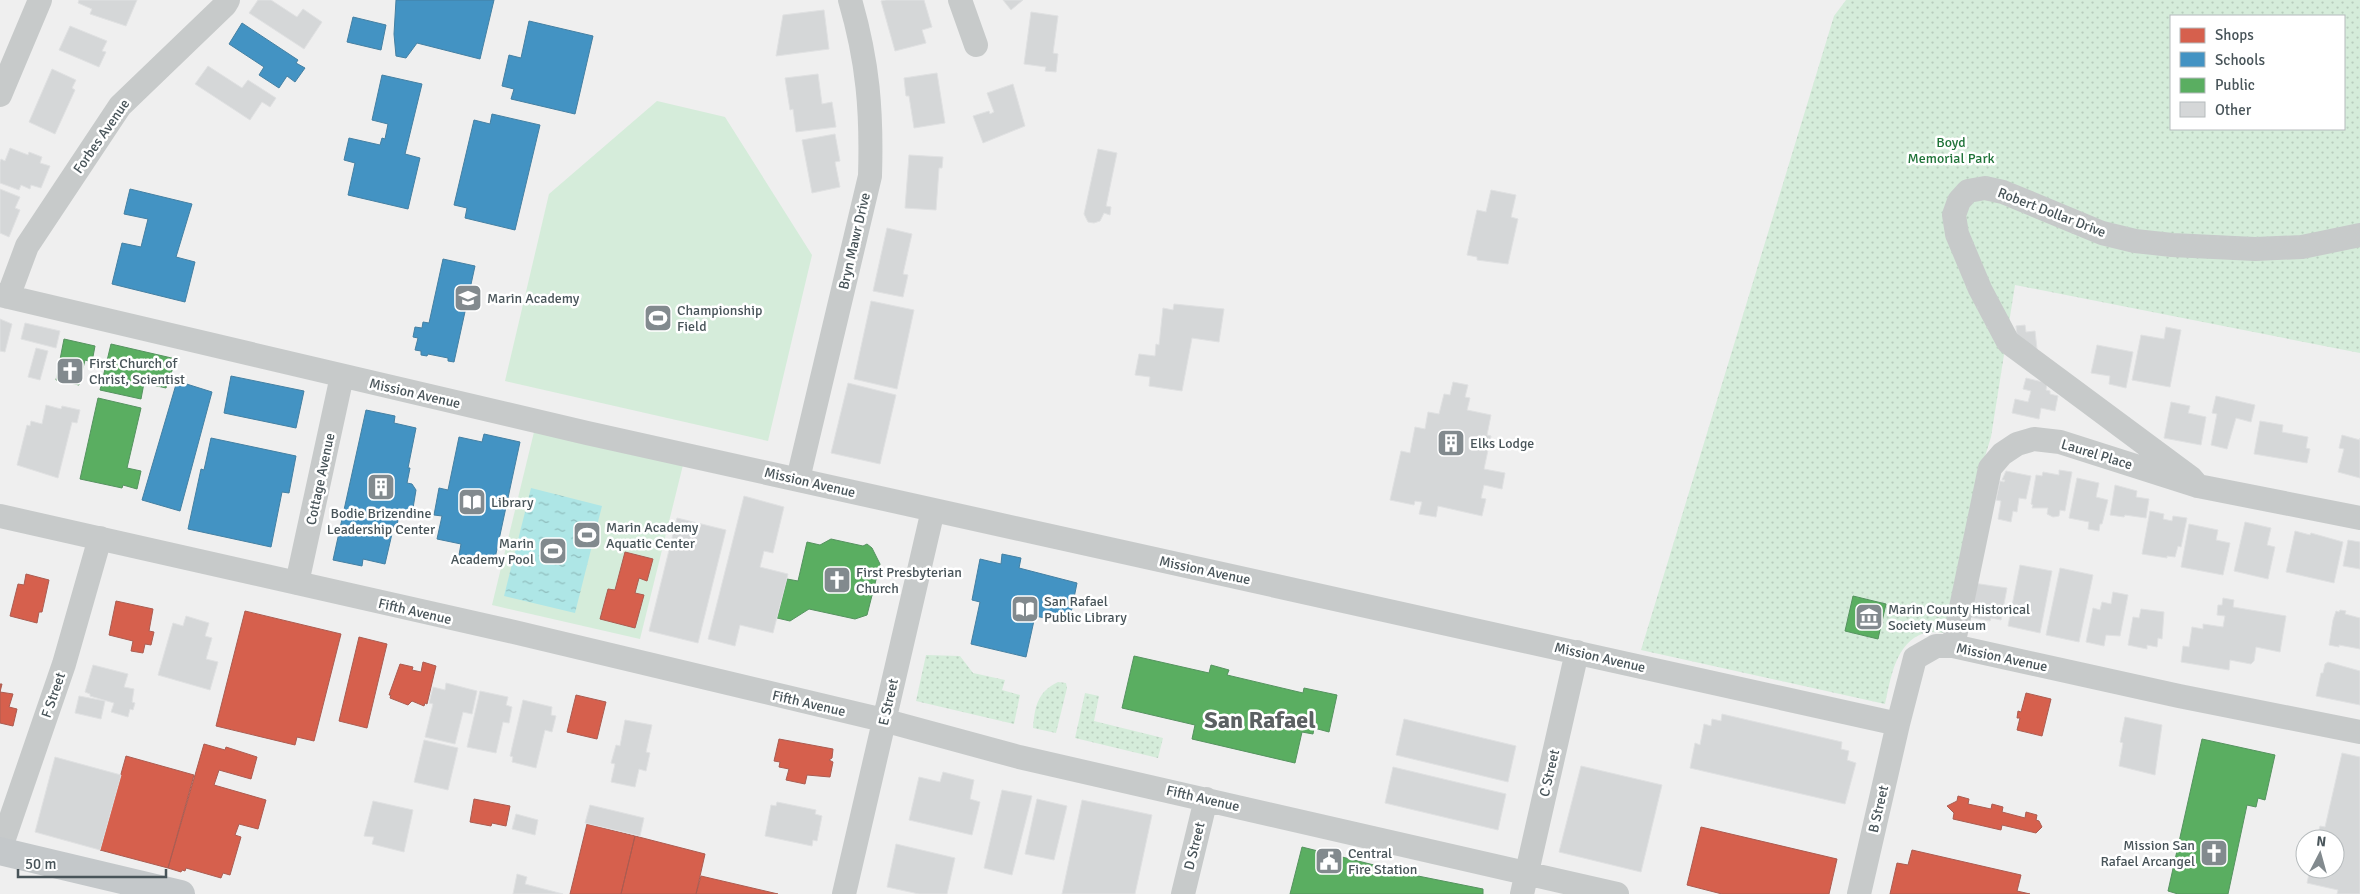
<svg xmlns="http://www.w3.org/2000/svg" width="2360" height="894" font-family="Signika,sans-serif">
<defs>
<pattern id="green-dots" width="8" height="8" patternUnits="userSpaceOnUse" patternTransform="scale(1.25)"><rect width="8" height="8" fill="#d5ecda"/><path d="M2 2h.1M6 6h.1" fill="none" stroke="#b8ccbd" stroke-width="1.8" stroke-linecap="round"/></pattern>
<pattern id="water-ripples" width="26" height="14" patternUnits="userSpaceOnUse" patternTransform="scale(1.25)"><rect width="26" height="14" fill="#aee6e6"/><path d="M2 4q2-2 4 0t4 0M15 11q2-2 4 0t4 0" fill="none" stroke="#90bdbd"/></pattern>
</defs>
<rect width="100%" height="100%" fill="#efefef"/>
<!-- green -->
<path fill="url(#green-dots)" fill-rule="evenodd" d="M1846,0H2360V353L2015,285L1991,437L1978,479L1948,633C1941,633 1931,631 1924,633C1895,643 1891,678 1885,704L1641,650L1834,16ZM2171,16H2344V129H2171Z
M926,655L960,656L973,673L1005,680L1002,690L1020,695L1014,724L916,701Z
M1058,682L1066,683L1067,688L1056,733L1033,728C1035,707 1037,692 1058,682Z
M1085,693L1099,696L1094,721L1163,738L1158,758L1075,738Z"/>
<!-- pitch -->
<path fill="#d5ecda" d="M657,101L725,117L812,255L768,441L505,381L549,194Z
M534,432L683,465L640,639L492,605Z"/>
<!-- water -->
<path fill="url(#water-ripples)" d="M531,488L602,506L575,613L504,596Z"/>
<!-- shops -->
<path fill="#d6604d" stroke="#ab5c51" d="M625,552L653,559L647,581L639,578L635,593L644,595L635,628L600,619L608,589L615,590Z
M26,574L49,580L42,612H39L37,623L10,616L18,584L24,585Z
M116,601L153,609L149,631L154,632L151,645L145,644L143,653L131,651L133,641L109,635Z
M245,611L341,634L314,741L297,737L295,745L216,726Z
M359,637L387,644L367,728L339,721Z
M423,662L436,666L427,704L425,703L424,706L412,701L408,705L390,698L391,695H389L400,664L413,667L412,670L421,672Z
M0,684H2L0,692L13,694L9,707L17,709L13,726L0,723Z
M2026,693L2051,699L2042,736L2017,730L2020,718H2017L2018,711L2021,712Z
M576,695L606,702L597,739L567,732Z
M779,739L833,749L832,758L829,760L833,762L830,777L807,775L805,784L786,780L789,769L779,767L780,762L774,761Z
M204,744L225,750L226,747L257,757L251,779L219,770L214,785L266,800L258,829L239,824L235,835L241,837L230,875L223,873L221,878L186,868L185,871L182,870L181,872L168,868Z
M126,756L194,775L168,868L100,850Z
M1958,796L1969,799L1968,804L1991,809L1992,804L2003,807L2002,812L2025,818L2026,812L2037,815L2036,820L2039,821L2042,827L2036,833L2002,825L2001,830L1953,819L1954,813L1947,806L1957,801Z
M474,799L510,806L506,826L492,823L491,826L470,822Z
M587,824L635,836L621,894H570Z
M1701,827L1837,859L1829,894H1722L1687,885Z
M635,836L705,854L696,894H621Z
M1912,850L2021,875L2017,891L2030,894H1890L1897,863L1908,865Z
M701,876L778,894H696Z"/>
<!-- schools -->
<path fill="#4393c3" stroke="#4480a3" d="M396,0H494L480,59L417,43L406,58L396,56L394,34Z
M353,17L386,25L381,50L347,42Z
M529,21L593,36L575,114L511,99L514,89L502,86L509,55L521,58Z
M242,23L298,60L296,63L305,68L295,82L287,76L279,88L259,75L264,67L229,44Z
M382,75L422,84L405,154L420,158L408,209L348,195L355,163L344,160L349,138L380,145L382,138L385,139L388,124L372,120Z
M492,114L540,125L515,230L465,218L467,208L454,205L474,120L490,124Z
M130,189L192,204L176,257L195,262L185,302L112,284L122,243L141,247L148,219L124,214Z
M443,259L475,266L454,362L448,361V358L428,354L427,356L421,355V351L415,350L418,338L413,337L415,327L422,328L423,322L429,323Z
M231,376L304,391L296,428L224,413Z
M177,381L212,392L180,511L142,500Z
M366,410L395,416L394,423L416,428L408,468H410L407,483L412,484L416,490L413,508L406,513L400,511L397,525H394L385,564L363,559L362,566L333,560Z
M484,434L520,442L494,563L459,555L461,544L437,539L442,516L434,515L439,488L448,490L459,437L482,442Z
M211,438L296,456L289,493L282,492L271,547L188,529L201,469L204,470Z
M1002,554L1021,558L1019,568L1077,583L1069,623L1035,616L1026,657L971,644L980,602L972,600L980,559L1001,564Z"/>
<!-- public -->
<path fill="#5aae61" stroke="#55935f" d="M64,339L95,346L92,362L85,360L79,385L56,380Z
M111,344L176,359L166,388L144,383L141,399L100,390Z
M98,398L141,408L127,468L141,471L137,489L123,485L122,488L80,479Z
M831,539L863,546L867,544L872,548L880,564L867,615L855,619L809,609L790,621L777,618L787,579L798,581L807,542L820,545Z
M1853,596L1886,604L1878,639L1845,631Z
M1134,656L1209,673L1211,665L1229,670L1227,675L1303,693L1304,688L1337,695L1329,732L1314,728L1313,734L1302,732L1295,763L1192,739L1195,725L1122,708Z
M2202,739L2275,755L2265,800L2258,798L2256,807L2247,805L2228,894H2178L2168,891Z
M1302,847L1418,876L1483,889V894H1290Z"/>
<!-- building -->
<path fill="#d5d7d8" stroke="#e0e1e2" d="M79,0H137L126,26L90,14L92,9L78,3Z
M258,0H271L297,17L303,9L322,22L304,49L249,13Z
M886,0H924L932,27L922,30L926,43L895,51L881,1Z
M1003,0H1023L1011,10Z
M824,10L829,49L776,56L783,15Z
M1031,12L1058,16L1053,53L1058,54L1056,72L1045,71L1046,67L1024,64Z
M70,26L107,41L102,51L106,52L99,67L59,50Z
M208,66L242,88L248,80L276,98L270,107L262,102L250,120L195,84Z
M52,69L76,80L72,88L75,90L55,134L29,122Z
M937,73L945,123L914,128L909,96H906L904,78Z
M818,74L822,104L832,102L836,127L796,132L793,109L790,110L785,78Z
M1013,84L1025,126L983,143L973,116L989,111L990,114L994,112L987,93Z
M835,134L840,161L835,162L840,187L812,193L802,140Z
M10,148L28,155L29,152L42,157L40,163L50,166L41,188L31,185L30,189L21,185L19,190L0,183V162L1,159L5,161Z
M1098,149L1117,153L1106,206L1111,207L1110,215L1104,213L1100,221L1094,223L1088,222L1084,214Z
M909,155L943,157L942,168H939L936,210L905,208Z
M0,189L20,197L15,208L20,210L9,237L0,233Z
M1491,190L1516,195L1511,217L1518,219L1508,264L1477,260V257L1467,255L1477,210L1486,212Z
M887,228L912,234L903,274L908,275L903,297L873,291Z
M871,301L914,310L897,389L854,379Z
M1174,304L1224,309L1219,342L1192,338L1182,391L1149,386L1150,377L1135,375L1139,354L1155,356L1156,344L1159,345L1163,308L1173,310Z
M0,319L12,324L5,352L0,351Z
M25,323L60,331L56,348L21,339Z
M2025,325L2026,332L2035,331L2037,349L2018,344L2016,326Z
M2166,327L2181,330L2170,387L2132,380L2141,335L2164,339Z
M2097,345L2133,352L2126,388L2109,384L2110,376L2091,373Z
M36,348L48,351L40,380L28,377Z
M2026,378L2047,383L2046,390L2050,391V394L2058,396L2055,411L2041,408L2039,419L2012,413L2015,399L2028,402L2031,391L2023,389Z
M1453,382L1468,385L1465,397L1470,398L1467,410L1491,415L1487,435L1491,436L1484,469L1505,473L1502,489L1484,485L1481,498L1486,499L1482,516L1438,506L1436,517L1419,514L1422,502L1415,501L1414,505L1390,500L1401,451L1410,453L1415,427L1425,429L1428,412L1439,414L1444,394L1450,395Z
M848,383L896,395L880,464L831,453Z
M2216,396L2255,405L2251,422L2236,418L2227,449L2211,445L2217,414L2212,413Z
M2171,402L2190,406L2188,413L2206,417L2201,445L2164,438Z
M46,405L61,409L62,406L80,410L77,423L72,422L58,478L17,465L27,425L30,426L31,421L42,424Z
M2260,421L2283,425L2282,432L2308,437L2306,448L2310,449L2307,463L2254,454Z
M2342,435L2360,440V438V478L2338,472L2344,449L2339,448Z
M2059,470L2072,472L2065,511L2060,510L2059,516L2053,517L2047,514L2048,508H2032L2033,505L2031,504L2036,475L2042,476L2043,472L2059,475Z
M2006,471L2031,476L2026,499L2019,498L2017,512L2013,511L2011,522L1998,519L2001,501L1996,500L2000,481L2004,482L2005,480H2002Z
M2077,478L2099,483L2096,497L2108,500L2102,524H2100L2099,531L2088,529L2089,522L2069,518Z
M2115,485L2137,491L2136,497L2149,499L2146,518L2125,515L2124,517L2110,515Z
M744,496L784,507L773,553L764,551L760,567L788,574L773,633L740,625L735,646L708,639Z
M2150,511L2164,514L2163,519L2172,521L2173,516L2187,518L2181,547L2178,546L2175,557L2167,556V558L2142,554Z
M677,518L726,530L698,643L649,631Z
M2245,522L2271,528L2267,545L2275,547L2268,579L2234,571Z
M2189,524L2218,530L2216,540L2230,543L2223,575L2181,567Z
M2295,531L2310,535L2311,533L2343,542L2334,583L2286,572Z
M2348,540L2360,542V569L2343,566Z
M2020,565L2052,571L2040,633L2008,626Z
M2060,568L2093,575L2079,642L2046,635Z
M1973,583L2007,588L2001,620L1991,618L1990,621L1969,617Z
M2113,592L2128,595L2120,636L2106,635L2104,646L2086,642L2093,608L2100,610L2102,602L2111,604Z
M2223,598L2234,600L2233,607L2286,616L2280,652L2256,647L2254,661L2251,664L2230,660L2229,670L2181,662L2183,646L2189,647L2192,627L2203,629V624L2223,627L2225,616L2217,615L2218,605H2222Z
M2141,609L2164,612L2162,639L2158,638L2157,647L2147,645V649L2128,645L2133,617L2139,618Z
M2340,610L2346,611L2345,614L2360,618V649L2339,645V647L2329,645L2333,620L2336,611L2339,612Z
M186,616L209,623L205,636L212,638L206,659L218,662L210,690L158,675L173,623L183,626Z
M2328,662L2360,671V705L2316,696L2321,673H2323L2325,664Z
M93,665L128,674L124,687L134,689L132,702L135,703L133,710L130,709L128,717L111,712L114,703L90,696V694L85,692Z
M446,683L477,691L472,714L463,712L455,744L425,737L433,704L429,703L433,687L445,690Z
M480,691L508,697L506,705L512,707L509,723L503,722L496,753L467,747Z
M79,696L105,701L101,719L75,713Z
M523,700L552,707L551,715L556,716L552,732L545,730L536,768L512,762L513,757L510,756Z
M1722,714L1842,742L1841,749L1849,751L1847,760L1856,763L1845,804L1690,768L1695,743L1700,745L1704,724L1711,726L1712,719L1721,721Z
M2125,717L2162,725L2155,775L2119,766L2123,743L2120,742Z
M1404,719L1516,746L1508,782L1396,755Z
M625,720L652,725L646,752L650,753L646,771L639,769L635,787L611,782L615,764L611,763L616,745L620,746Z
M424,740L458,748L448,790L414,782Z
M2342,753L2360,757V894H2337L2338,890L2307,883L2310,869H2335V839H2317L2320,826L2325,827Z
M55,757L121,775L100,850L35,832Z
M1581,766L1662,785L1641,872L1559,852Z
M1393,767L1506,794L1498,830L1385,803Z
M943,772L974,780L970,799L980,802L972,835L909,820L919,777L940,782Z
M1002,790L1032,796L1012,875L984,868Z
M1037,799L1067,806L1054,860L1025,854Z
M1082,800L1152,815L1135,894H1062Z
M373,801L413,810L404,852L372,844L374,837L364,836Z
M777,802L816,810L815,814L822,816L817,841L813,840L812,846L765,836L771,805L776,806Z
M590,805L644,818L640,836L585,823Z
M516,814L538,820L535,835L512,829Z
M896,844L955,858L947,894H919L887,887Z
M517,874L527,877L525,884L563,894H513Z"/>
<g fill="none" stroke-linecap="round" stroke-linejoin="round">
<!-- minor -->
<path stroke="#c7caca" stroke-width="24" d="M960,0L976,45
M0,95L40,0
M0,295L587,433L1898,724L1915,658L1936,646H1953L2179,696L2360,732
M8,297L27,246L120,106L225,5L228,0
M798,479L870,176C872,111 868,62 850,0
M2198,486L2191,478L2008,342L1980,289L1957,234L1954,215L1959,201L1968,191L1985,188L2003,192L2102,233L2135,241L2172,245L2255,249L2302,247L2360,235
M0,516L514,632L883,720L1019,757L1617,894
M297,583L342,376
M1953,646L1990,468L2002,454L2017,444L2034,439L2060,442L2198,486L2360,518
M0,850L64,664L100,538
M844,894L933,510
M1183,894L1206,799
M1522,894L1577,652
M1859,894L1898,724"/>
<!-- major -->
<path stroke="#c4c8ca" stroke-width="28" d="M0,851L181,894"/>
</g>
<!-- icons -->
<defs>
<symbol id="school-square" viewBox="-11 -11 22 22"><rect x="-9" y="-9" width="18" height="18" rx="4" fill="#828a8e" stroke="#fff"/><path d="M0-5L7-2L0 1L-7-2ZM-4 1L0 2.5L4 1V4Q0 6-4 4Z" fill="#fff"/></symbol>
<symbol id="stadium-square" viewBox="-11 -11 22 22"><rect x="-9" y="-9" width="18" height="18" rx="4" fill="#828a8e" stroke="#fff"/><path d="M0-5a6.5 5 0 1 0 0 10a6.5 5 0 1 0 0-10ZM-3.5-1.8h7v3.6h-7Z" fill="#fff"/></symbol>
<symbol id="church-square" viewBox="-11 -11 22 22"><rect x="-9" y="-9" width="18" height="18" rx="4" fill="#828a8e" stroke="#fff"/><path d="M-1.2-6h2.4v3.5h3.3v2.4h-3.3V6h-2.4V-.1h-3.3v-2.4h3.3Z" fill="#fff"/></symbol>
<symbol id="building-square" viewBox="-11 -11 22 22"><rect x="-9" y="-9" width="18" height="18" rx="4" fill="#828a8e" stroke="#fff"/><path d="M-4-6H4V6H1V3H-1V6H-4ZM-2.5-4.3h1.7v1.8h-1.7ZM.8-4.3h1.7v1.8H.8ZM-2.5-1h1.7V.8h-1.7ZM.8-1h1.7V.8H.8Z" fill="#fff"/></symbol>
<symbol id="library-square" viewBox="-11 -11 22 22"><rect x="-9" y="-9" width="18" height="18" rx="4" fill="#828a8e" stroke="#fff"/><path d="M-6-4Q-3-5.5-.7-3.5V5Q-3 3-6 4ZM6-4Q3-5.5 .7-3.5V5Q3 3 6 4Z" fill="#fff"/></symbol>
<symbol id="museum-square" viewBox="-11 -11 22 22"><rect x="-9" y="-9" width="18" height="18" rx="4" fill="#828a8e" stroke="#fff"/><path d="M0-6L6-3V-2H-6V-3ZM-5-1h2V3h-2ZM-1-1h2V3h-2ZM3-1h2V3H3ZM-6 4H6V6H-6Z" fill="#fff"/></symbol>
<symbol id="civic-square" viewBox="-11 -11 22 22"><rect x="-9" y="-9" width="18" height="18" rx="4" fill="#828a8e" stroke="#fff"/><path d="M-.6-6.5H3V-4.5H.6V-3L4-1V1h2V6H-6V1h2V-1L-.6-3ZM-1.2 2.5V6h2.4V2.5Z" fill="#fff"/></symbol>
</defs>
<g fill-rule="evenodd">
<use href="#school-square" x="452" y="282" width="32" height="32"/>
<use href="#stadium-square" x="642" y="302" width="32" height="32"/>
<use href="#church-square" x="54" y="355" width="32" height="32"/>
<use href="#building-square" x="1435" y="427" width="32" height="32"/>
<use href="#building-square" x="365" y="471" width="32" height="32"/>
<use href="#library-square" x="456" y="486" width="32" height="32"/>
<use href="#stadium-square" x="571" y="519" width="32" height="32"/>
<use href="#stadium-square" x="537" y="535" width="32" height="32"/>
<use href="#church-square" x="821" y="564" width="32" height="32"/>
<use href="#library-square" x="1009" y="593" width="32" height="32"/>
<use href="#museum-square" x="1853" y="601" width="32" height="32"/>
<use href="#church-square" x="2198" y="837" width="32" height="32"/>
<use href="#civic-square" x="1313" y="845" width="32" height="32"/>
</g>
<g text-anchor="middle" stroke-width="5" stroke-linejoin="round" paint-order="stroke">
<!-- street labels -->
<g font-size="14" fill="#485459" stroke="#fff">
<text transform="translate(101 136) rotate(-55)" y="5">Forbes Avenue</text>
<text transform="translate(2052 212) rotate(21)" y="5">Robert Dollar Drive</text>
<text transform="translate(854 241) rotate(-77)" y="5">Bryn Mawr Drive</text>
<text transform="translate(415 393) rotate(13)" y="5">Mission Avenue</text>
<text transform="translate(2097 454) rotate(17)" y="5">Laurel Place</text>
<text transform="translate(320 479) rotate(-78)" y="5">Cottage Avenue</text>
<text transform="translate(810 482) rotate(13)" y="5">Mission Avenue</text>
<text transform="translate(1205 570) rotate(12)" y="5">Mission Avenue</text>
<text transform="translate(415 611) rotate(13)" y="5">Fifth Avenue</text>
<text transform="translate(1600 657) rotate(13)" y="5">Mission Avenue</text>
<text transform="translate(2002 657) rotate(12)" y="5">Mission Avenue</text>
<text transform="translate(53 695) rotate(-71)" y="5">F Street</text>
<text transform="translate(888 702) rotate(-77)" y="5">E Street</text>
<text transform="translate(809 703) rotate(13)" y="5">Fifth Avenue</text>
<text transform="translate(1549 773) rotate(-77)" y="5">C Street</text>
<text transform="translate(1203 798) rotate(13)" y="5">Fifth Avenue</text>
<text transform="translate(1878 809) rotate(-77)" y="5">B Street</text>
<text transform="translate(1194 846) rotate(-76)" y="5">D Street</text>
</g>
<!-- park labels -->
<g font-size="14" fill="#207339" stroke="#fff">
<text x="1951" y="147">Boyd<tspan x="1951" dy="16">Memorial Park</tspan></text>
</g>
<!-- poi labels -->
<g font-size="14" fill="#485459" stroke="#fff" text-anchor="start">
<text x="487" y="303">Marin Academy</text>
<text x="677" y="315">Championship<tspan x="677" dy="16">Field</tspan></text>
<text x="89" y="368">First Church of<tspan x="89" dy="16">Christ, Scientist</tspan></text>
<text x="1470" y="448">Elks Lodge</text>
<text x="491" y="507">Library</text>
<text x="381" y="518" text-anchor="middle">Bodie Brizendine<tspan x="381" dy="16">Leadership Center</tspan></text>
<text x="606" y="532">Marin Academy<tspan x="606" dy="16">Aquatic Center</tspan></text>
<text x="534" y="548" text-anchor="end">Marin<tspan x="534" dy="16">Academy Pool</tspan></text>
<text x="856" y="577">First Presbyterian<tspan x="856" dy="16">Church</tspan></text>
<text x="1044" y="606">San Rafael<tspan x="1044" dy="16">Public Library</tspan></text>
<text x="1888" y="614">Marin County Historical<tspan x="1888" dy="16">Society Museum</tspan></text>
<text x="2195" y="850" text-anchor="end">Mission San<tspan x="2195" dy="16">Rafael Arcangel</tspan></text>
<text x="1348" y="858">Central<tspan x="1348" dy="16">Fire Station</tspan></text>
</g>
<!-- town labels -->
<g font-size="24" font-weight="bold" fill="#5b6062" stroke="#fff">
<text x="1260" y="728">San Rafael</text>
</g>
</g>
<!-- legend -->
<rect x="2170" y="15" width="175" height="115" fill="#ffffff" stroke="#b6bbbd"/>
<rect x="2180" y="28" width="25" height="15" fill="#d6604d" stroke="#b6bbbd"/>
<text x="2215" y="40" font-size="15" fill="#485459">Shops</text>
<rect x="2180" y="52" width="25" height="15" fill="#4393c3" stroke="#b6bbbd"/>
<text x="2215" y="65" font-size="15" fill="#485459">Schools</text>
<rect x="2180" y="78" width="25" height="15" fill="#5aae61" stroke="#b6bbbd"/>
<text x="2215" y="90" font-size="15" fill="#485459">Public</text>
<rect x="2180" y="102" width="25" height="15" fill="#d5d7d8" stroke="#b6bbbd"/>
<text x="2215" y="115" font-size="15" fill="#485459">Other</text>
<!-- north arrow -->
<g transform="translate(2320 854) rotate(6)"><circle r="24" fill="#ffffff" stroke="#b6bbbd"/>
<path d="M0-4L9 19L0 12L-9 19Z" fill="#828a8e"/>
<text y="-8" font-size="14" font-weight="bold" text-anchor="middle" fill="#485459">N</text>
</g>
<!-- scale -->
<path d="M18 869v8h148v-8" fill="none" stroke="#485459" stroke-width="2.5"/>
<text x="25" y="869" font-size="15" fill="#485459" stroke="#ffffff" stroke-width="4" paint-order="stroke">50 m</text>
</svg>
